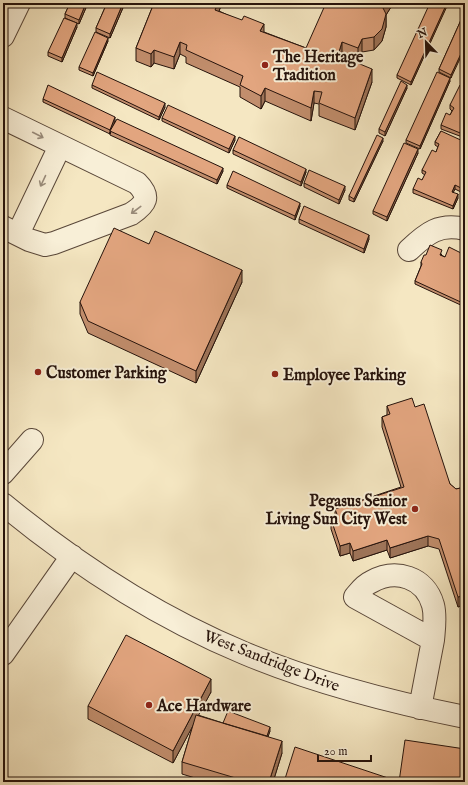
<svg xmlns="http://www.w3.org/2000/svg" width="468" height="785" font-family="'IM FELL English',serif">
<rect width="100%" height="100%" fill="#f5e7c2"/>
<filter id="stains"><feTurbulence type="fractalNoise" baseFrequency=".005" numOctaves="4"/><feColorMatrix values="0 0 0 0 .2 0 0 0 0 .09 0 0 0 0 .02 0 0 0 .5 -.17"/></filter>
<radialGradient id="worn" r=".72"><stop offset=".6" stop-color="#630" stop-opacity="0"/><stop offset="1" stop-color="#630" stop-opacity=".3"/></radialGradient>
<g fill="none" stroke-linecap="round" stroke-linejoin="round">
<defs>
<path id="minor" d="M3,36L19,3
M3,118L137,183C151,197 146,204 131,214L54,243L45,245L29,240L3,227
M18,234L60,146
M409,250C427,233 439,223 465,229
M3,473L32,440
M3,504C76,564 157,617 244,653C315,683 390,702 465,717
M3,654L72,556
M420,708L433,640L355,597C360,591 364,585 371,582C396,568 425,577 433,605C436,616 434,629 433,640"/>
</defs>
<!-- minor casing -->
<use href="#minor" stroke="#594739" stroke-width="24"/>
<!-- minor -->
<use href="#minor" stroke="#f8efd7" stroke-width="22"/>
</g>
<!-- wall -->
<path fill="#c28e6d" stroke="#25120b" d="M70,3H88L79,24L65,18V14Z
M107,3H125L110,38L96,32V28Z
M154,3H222L219,11L264,32L306,48L391,3V7L386,15V27L382,41L374,50L362,52L358,60L342,55V56L372,82L355,130L319,116V104L314,103L311,121L265,101L261,109L240,97V87L186,63V57L180,54L174,69L154,63L151,67L136,61V48Z
M448,3L411,85L397,78V75Z
M465,11L451,78L439,72V69Z
M77,27L62,62L48,56V52Z
M108,41L93,76L79,70V67Z
M465,74V82L463,81V77Z
M450,81L420,149L406,143V140Z
M465,84V138L441,129V125L450,115L452,111L450,109V105L464,87Z
M92,85L165,107L159,120L92,88Z
M407,88L385,136L379,133V129Z
M43,99L115,121L223,171L217,184L110,135V132V134L43,102Z
M162,118L235,140L229,153L162,121Z
M441,131L465,174L463,178H465V182L461,192L455,189L453,192L458,198L453,209L413,193V189L422,180L425,175L422,173V170L436,152L438,147L435,145V142Z
M383,141L354,202L349,200V196Z
M233,150L306,172L301,186L233,154Z
M418,153L387,221L373,214V211Z
M304,183L345,190L339,204L304,187Z
M227,185L300,206L295,220L227,188Z
M299,219L369,239L364,253L299,223Z
M149,244L242,282L196,383L88,333L80,314V302Z
M442,254L441,255L445,257L465,255V307L415,284V281L421,266V262Z
M387,406L415,407L450,484L456,489L465,487V604L458,607L439,549L428,546L390,558L387,550L353,561L350,553L340,556L331,529V519L335,518V509L401,487L382,427V417L387,415Z
M211,692L198,715L223,723L270,731L268,736L282,753L273,782H208L182,774V762L193,725L173,763L88,719V706Z"/>
<!-- shaded-wall -->
<path fill="#9e7459" stroke="#25120b" d="M86,3H88L79,24V20Z
M123,3H125L110,38V34Z
M218,3H222L215,22V10Z
M386,3H391V7L386,15V27L382,41L374,50V37L383,8Z
M447,3H448V4L411,85V82Z
M77,23V27L62,62V58Z
M264,24V36L260,31Z
M108,38V41L93,76V73Z
M362,39V52L358,60V48Z
M180,42V54L174,69V57Z
M342,42V55L338,67V55Z
M465,45V48L451,78V75Z
M154,50V63L151,67V54Z
M372,69V82L355,130V118Z
M450,78V81L420,149V146Z
M407,85V88L385,136V132Z
M265,88V101L261,109V96Z
M314,91V103L311,121V108Z
M165,103V107L159,120V117Z
M115,117V121L110,134V130Z
M235,136V140L229,153V149Z
M383,138V141L354,202V199Z
M418,149V153L387,221V217Z
M223,168V171L217,184V180Z
M306,169V172L301,186V182Z
M465,171V174L462,181V177Z
M465,179V182L461,192V188Z
M455,185V189L452,195V192Z
M345,186V190L339,204V200Z
M458,194V198L453,209V206Z
M300,203V206L295,220V216Z
M369,235V239L364,253V249Z
M242,270V282L196,383V371Z
M428,536V546L390,558V548Z
M387,540V550L353,561V551Z
M350,543V553L340,556V546Z
M465,595V604L458,607V597Z
M211,679V692L173,763V751Z
M270,727V731L266,743V739Z
M282,741V753L273,782H269Z"/>
<!-- building -->
<path fill="#e2a57f" stroke="#25120b" d="M70,3H86L79,20L65,14Z
M107,3H123L110,34L96,28Z
M154,3H178L186,6L188,3H218L215,10L242,20L244,16L264,24L260,31L306,48L326,3H386L383,8L386,14L382,29L374,37L362,39L358,48L342,42L338,55L372,69L355,118L319,103L322,92L314,91L311,108L265,88L261,96L240,85L243,76L186,50L187,45L180,42L174,57L154,50L151,54L136,48Z
M430,3H447L411,82L397,75Z
M465,11V45L451,75L439,69Z
M64,18L77,23L62,58L48,52Z
M95,32L108,38L93,73L79,67Z
M97,72L165,103L159,117L92,85Z
M437,72L450,78L420,146L406,140Z
M401,81L407,85L385,132L379,129Z
M465,84V135L441,125L446,113L450,115L454,108L450,105L460,85L464,87Z
M48,85L115,117L110,130L43,99Z
M168,105L235,136L229,149L162,118Z
M117,119L223,168L217,180L110,131Z
M441,131L465,142V163L464,165H465V171L462,177L465,179L461,188L455,185L452,192L458,194L453,206L413,189L418,178L422,180L426,172L422,170L432,150L436,152L439,144L435,142Z
M377,135L383,138L354,199L349,196Z
M239,137L306,169L301,182L233,150Z
M404,143L418,149L387,217L373,211Z
M309,170L345,186L339,200L304,183Z
M233,171L300,203L295,216L227,185Z
M304,206L369,235L364,249L299,219Z
M114,228L149,244L155,231L242,270L196,371L88,321L80,302Z
M430,245L442,250L440,255L445,257L449,247L465,255V304L415,281L422,264L421,262L424,255H426Z
M412,398L415,407L424,404L450,484L456,489L465,487V595L458,597L439,539L428,536L390,548L387,540L353,551L350,543L340,546L331,519L338,517L335,509L404,487L382,417L390,414L387,406Z
M126,635L211,679L173,751L88,706Z
M228,711L270,727L267,736L223,723Z
M196,715L282,741L269,782H249L182,762Z
M405,740L465,749V782H399Z
M295,747L388,778L386,782H284Z"/>
<!-- one-way arrows -->
<defs><path id="oneway-shaft" d="M-6 0H5M1.5-3L5.5 0L1.5 3" fill="none" stroke-width="1.6" stroke-linecap="round" stroke-linejoin="round"/></defs>
<g stroke="#998c7b">
<use href="#oneway-shaft" transform="translate(38 135) rotate(27)"/>
<use href="#oneway-shaft" transform="translate(43 181) rotate(115)"/>
<use href="#oneway-shaft" transform="translate(136 210) rotate(143)"/>
</g>
<!-- markers -->
<g fill="#8f2418" stroke="#f8efd7" stroke-width="1.5">
<circle cx="265" cy="65" r="4"/>
<circle cx="38" cy="372" r="4"/>
<circle cx="275" cy="374" r="4"/>
<circle cx="415" cy="509" r="4"/>
<circle cx="149" cy="705" r="4"/>
</g>
<g text-anchor="middle" stroke-width="4" stroke-linejoin="round" paint-order="stroke">
<!-- poi labels -->
<g font-size="16" font-weight="bold" fill="#25120b" stroke="#f8efd7" text-anchor="start">
<text x="273" y="62">The Heritage<tspan x="273" dy="18">Tradition</tspan></text>
<text x="46" y="378">Customer Parking</text>
<text x="283" y="380">Employee Parking</text>
<text x="407" y="506" text-anchor="end">Pegasus Senior<tspan x="407" dy="18">Living Sun City West</tspan></text>
<text x="157" y="711">Ace Hardware</text>
</g>
<!-- street labels -->
<g font-size="16" fill="#25120b" stroke="#f8efd7">
<text transform="translate(272 660) rotate(21)" y="6">West Sandridge Drive</text>
</g>
</g>
<!-- margin -->
<rect width="468" height="785" fill="none" stroke="#f5e7c2" stroke-width="16"/>
<rect x="4" y="4" width="460" height="777" fill="none" stroke="#25120b" stroke-width="2"/>
<rect x="8" y="8" width="452" height="769" fill="none" stroke="#25120b"/>
<!-- north arrow -->
<g transform="translate(426 42) rotate(337)" stroke="#f8efd7" stroke-width="3" paint-order="stroke">
<path d="M0-3L7 15L0 10L-7 15Z" fill="#25120b"/>
<text y="-6" font-size="11" font-weight="bold" text-anchor="middle" fill="#25120b">N</text>
</g>
<!-- scale -->
<path d="M318 755v6h53v-6" fill="none" stroke="#25120b" stroke-width="2"/>
<text x="324" y="755" font-size="12" fill="#25120b" stroke="#f8efd7" stroke-width="3" paint-order="stroke">20 m</text>
<rect width="100%" height="100%" filter="url(#stains)"/>
<rect width="100%" height="100%" fill="url(#worn)"/>
</svg>
